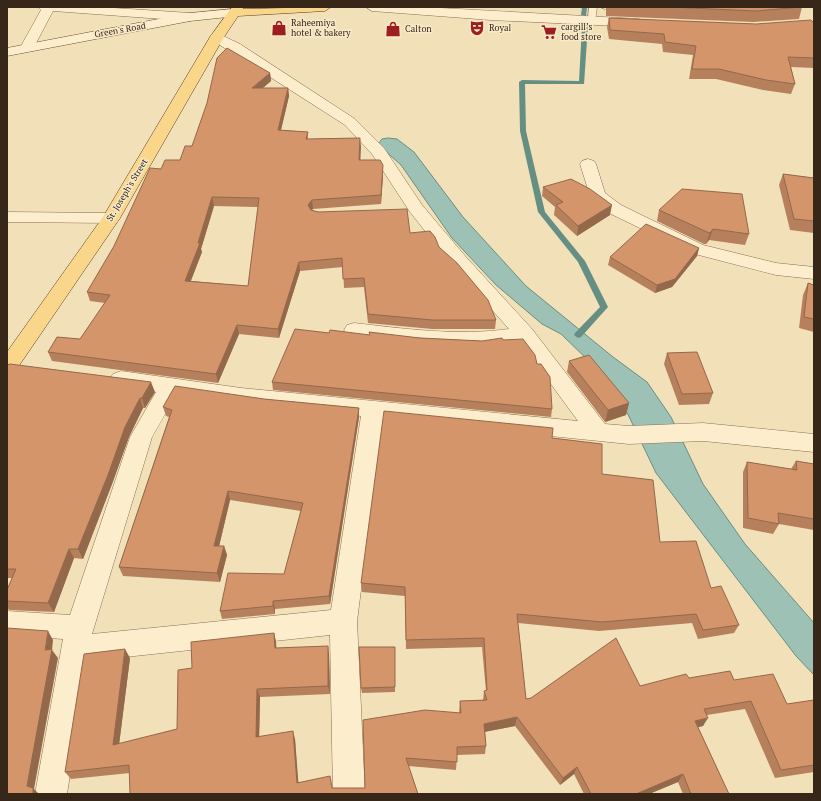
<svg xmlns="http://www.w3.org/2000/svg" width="821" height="801" font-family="'PT Serif',serif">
<rect width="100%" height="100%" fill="#f2e0b9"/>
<!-- water -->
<path fill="#9ec1b6" stroke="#668f84" d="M388,138L397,139L414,152L463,217L526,286L613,357L647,382L671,417L703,484L745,544L814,623V675L796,656L656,473L623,404L591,363L561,334L542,324L496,285L452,238L401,165L383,149L379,143L382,139Z"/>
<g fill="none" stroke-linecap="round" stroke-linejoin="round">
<!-- stream -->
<path fill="#668f84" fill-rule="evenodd" d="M582,7L587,8L586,16L581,15Z
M585,24L588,26L584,84H525L526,131L545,212L585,261L608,307L581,337L578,338L574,335L575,333L600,307L578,262L538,212L520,131L519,82L522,80L579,81L582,26Z"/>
<defs>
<path id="service" d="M589,7H597L595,22L588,20Z
M600,7H609L605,9Z"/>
<path id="minor" d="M38,7H99L190,13L196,17L190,21L53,11L33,49H23L21,46L41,10Z
M366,7H422L639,19L645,23L639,27L491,20L372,11Z
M217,33L240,44L355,119L384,148L422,205L466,257L532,329L605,424L629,426L703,423L814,434V452L703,441L629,444L383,419L357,621L365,794H333L330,635L88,661L67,794H35L63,639L7,635V611L70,615L130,437L156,392L113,384L110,379L113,374L121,371L241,388L578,421L520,342L481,347L420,344L347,335L344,330L347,325L354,323C406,329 458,336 509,329L452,265L410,212L372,154L345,125L212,40L210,37L212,34ZM176,395L241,404L361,416L331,610L92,634L152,437Z
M588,159L594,161L596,164L605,193L621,205L703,245L776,263L814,267V279L776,275L691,253L609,213L591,199L580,164L582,161Z
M7,212L111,213L117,214L120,218L117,222L111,223L7,222Z"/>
<path id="secondary" d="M233,9L239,13L237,16L190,21L7,56V48L190,13Z"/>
<path id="primary" d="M232,7H244L243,9L331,7L325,11L238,16L224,37L120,218L14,373L7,375V352L103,217L210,37Z"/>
</defs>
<!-- service casing -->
<use href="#service" stroke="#896f52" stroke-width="1"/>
<!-- minor casing -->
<use href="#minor" stroke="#896f52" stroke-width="1"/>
<!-- secondary casing -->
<use href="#secondary" stroke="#6b5036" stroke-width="1"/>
<!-- primary casing -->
<use href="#primary" stroke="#563d28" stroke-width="1"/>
<!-- service -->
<use href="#service" fill="#fcedcd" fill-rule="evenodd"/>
<!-- minor -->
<use href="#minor" fill="#fcedcd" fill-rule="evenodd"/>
<!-- secondary -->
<use href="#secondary" fill="#fcedcd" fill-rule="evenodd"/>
<!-- primary -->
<use href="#primary" fill="#fad68b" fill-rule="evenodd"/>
</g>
<!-- wall -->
<path fill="#b6805c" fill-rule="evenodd" d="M606,7H802L799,19L753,22L606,16Z
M609,18L756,24L814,23V68L791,67L795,84L791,94L763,90L716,79H689L693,55L663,52L662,44L609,39L607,27Z
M270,73L271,81L263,88H288L289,96L281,130L308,132V139L360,138V160L383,174L381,204L313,209L311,210L410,233L439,247L496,320L495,329H432L368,323L364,287L344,288L343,267L300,271L279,338L239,334L218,383L52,361L48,352L80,339L105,303L90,301L87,292L161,169L180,160L192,146ZM214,206L258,207L248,286L191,281L202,252L201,249Z
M783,174L814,178V233L790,230L779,185Z
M543,187L610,215L577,236L554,215L555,207L542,196Z
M659,210L749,234L745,245L709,240L706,244H704L657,221Z
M699,248L697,256L672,287L655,293L608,265L610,257Z
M808,283L814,285V332L799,328L803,295Z
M329,333L482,341L503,340L537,364L552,409L551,417L273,390L272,382Z
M667,353L713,393L709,404L679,405L664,364Z
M569,361L629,403L626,415L605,422L567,372Z
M7,365L155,392L145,408H143L129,437L112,484L83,559L74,558L54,612L9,610L7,607V590L12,578H7Z
M264,399L359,408V417L330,604L275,609V614L222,619L220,611L284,574L301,511L230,500L219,546H224L227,555L220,582L123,576L119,567L169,417L166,416L163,407Z
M552,438L602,474L660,542L711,588L739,625L734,633L698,639L692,623L599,631L518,623L526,699L640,686L689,678L734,680L787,704L814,700V772L775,778L745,709L707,715L703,726L698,727L729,794H683L678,782L649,794H584L574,774L560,785L515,726L485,732L486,746L485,754L457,755L456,770L408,766L418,794H130V773L71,779L65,772L130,658L119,744L177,729L192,668L274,633L276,642V648L329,654L330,694L260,697L259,737L295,739L298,783L332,788H365L459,713L460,701L483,700L484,691H486L482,647L406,649L405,596L362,592L361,583Z
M796,461L814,464V530L779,524L773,534L743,528V472L747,462L791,469Z
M395,647V692L362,693L361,688Z"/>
<!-- shaded-wall -->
<path fill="#94684b" d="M270,73L271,81L253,96L252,88Z
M288,88L289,96L279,138L278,130Z
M360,138L361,147L360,169L359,160Z
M383,165V174L381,204V195Z
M212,197L214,206L201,249L202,252L187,290L185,281L198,243Z
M312,200L313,209L308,214V205Z
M612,205L610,215L577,236L578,226Z
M713,229L709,240L706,244L710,233Z
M699,248L697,256L672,287L655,293L657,285Z
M299,262L300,271L279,338L278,329Z
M237,325L239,334L218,383L216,374Z
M151,382L155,392L145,408L142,398Z
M140,398L143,408L129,437L112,484L83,559L78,549L125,427Z
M629,403L626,415L605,422L608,410Z
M359,408V417L330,604L329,596Z
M228,491L230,500L217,555L214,546Z
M224,546L227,555L220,582L217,573Z
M69,549L74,558L54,612L48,603Z
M273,601L275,609V614L273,606Z
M48,631L53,640L52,650L58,658L34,789L39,794H33L27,786Z
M274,633L276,642L277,657L275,648Z
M328,646L329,654L330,694L328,686Z
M125,649L130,658L118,753L113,745Z
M257,689L260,697L259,745L256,737Z
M517,717L515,726L483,732L484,724Z
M708,718L703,726L691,729L695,721Z
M293,731L295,739L299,790L297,783Z
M577,767L574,774L560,785L563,778Z
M683,774L678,782L649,794H636Z"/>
<!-- building -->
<path fill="#d4956b" stroke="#94684b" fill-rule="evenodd" d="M668,7H802L756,11Z
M609,18L756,24L811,20L814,23V58L788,57L795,84L766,80L719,69H692L696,46L665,42L664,34L610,30Z
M227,48L270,73L252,88H288L278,130L308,132L306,139L360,138L359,160H380L383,165L381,195L312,200L308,205L311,210L318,212L407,209L410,233L430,231L435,237L439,247L457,263L488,300L496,320H432L368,314L364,278L343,279L342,258L299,262L278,329L237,325L216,374L48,352L57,337L80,339L110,295L87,292L114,246L150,168L161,169L165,160H180L185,146H192L207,103L217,58ZM212,197L259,198L248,286L185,281L200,243H198Z
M783,174L814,178V221L794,219Z
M571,179L590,189L612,205L578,226L556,205L563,202L543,187Z
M682,189L742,194L749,234L713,229L710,233L707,232L659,210Z
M646,224L699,248L675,279L657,285L610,257Z
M808,283L814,285V319L804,317Z
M295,329L329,333L330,330L370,335L369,332L420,338L482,341L502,338L503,340L523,339L535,355L537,364H541L550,377L552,409L272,382Z
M697,352L713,393L682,394L667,353Z
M589,355L629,403L608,410L569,361Z
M10,364L151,382L142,398H140L125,427L108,475L78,549H69L48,603L7,601V590L16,569H7V365Z
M175,386L264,399L359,408L329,596L273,601V606L220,611L228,573L284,574L303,503L228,491L214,546H224L217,573L119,567L172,410L163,407Z
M384,411L553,428L552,438L602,444V474L653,480L660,542L696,541L711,588L721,586L739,625L703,630L696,614L602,622L517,614L526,699L531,698L616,638L640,686L686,674L689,678L730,671L734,680L773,674L787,704L814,700V765L781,770L751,701L704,709L708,718L695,721L729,794H691L683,774L636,794H591L577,767L563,778L517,717L484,724L486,746L457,747V762L406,758L418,794H130L129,765L65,772L84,654L125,649L113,745L177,729L178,670L192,668L191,642L274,633L275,648L328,646V686L257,689L256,737L293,731L297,783L330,776L332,788H365L363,720L425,710L461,713L460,701L487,700L484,691L487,690L484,638L406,640L405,587L361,583Z
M796,461L814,464V519L778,513L779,524L748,518L747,462L797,470Z
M7,628L48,631L45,650L52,649L27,786L33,788V794H7Z
M359,647H395V687L361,688Z"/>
<!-- icons -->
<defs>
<symbol id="shop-bare" viewBox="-9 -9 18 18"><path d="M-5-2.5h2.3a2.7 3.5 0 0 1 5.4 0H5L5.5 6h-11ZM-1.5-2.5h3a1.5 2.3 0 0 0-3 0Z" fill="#9e1d20" stroke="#f8eac9" stroke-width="2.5" paint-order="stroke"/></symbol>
<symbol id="theatre-bare" viewBox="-9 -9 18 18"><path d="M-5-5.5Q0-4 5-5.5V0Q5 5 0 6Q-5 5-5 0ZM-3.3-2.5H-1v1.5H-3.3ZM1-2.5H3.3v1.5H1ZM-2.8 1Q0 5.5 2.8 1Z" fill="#9e1d20" stroke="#f8eac9" stroke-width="2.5" paint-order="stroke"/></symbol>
<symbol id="supermarket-bare" viewBox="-9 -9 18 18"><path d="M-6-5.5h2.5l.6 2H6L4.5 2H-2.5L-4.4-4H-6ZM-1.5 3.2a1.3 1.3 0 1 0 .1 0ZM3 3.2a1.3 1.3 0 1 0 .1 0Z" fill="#9e1d20" stroke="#f8eac9" stroke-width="2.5" paint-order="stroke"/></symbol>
</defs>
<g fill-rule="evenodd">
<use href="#shop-bare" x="268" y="17" width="22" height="22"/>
<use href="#theatre-bare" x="466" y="17" width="22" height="22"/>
<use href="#shop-bare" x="382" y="18" width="22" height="22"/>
<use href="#supermarket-bare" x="538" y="21" width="22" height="22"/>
</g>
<g text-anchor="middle" stroke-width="3" stroke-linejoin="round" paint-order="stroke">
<!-- far-poi labels -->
<g font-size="9" fill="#372719" stroke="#f8eac9" text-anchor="start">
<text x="291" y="26">Raheemiya<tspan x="291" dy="10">hotel &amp; bakery</tspan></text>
<text x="561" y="30">cargill’s<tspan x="561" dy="10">food store</tspan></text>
<text x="489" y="31">Royal</text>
<text x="405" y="32">Calton</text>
</g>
<!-- far-street labels -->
<g font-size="9" fill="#372719" stroke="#f8eac9">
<text transform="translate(120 30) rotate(-10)" y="3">Green's Road</text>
<text transform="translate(127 190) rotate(-59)" y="3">St. Joseph's Street</text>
</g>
</g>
<!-- border -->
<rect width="821" height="801" fill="none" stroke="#372719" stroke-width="16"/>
</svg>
